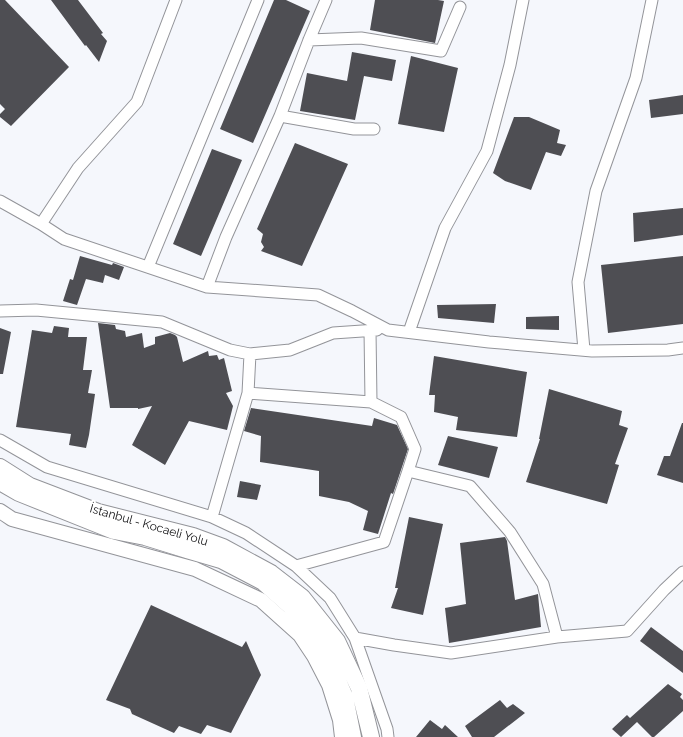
<svg xmlns="http://www.w3.org/2000/svg" width="683" height="737" font-family="Raleway,sans-serif">
<rect width="100%" height="100%" fill="#f5f7fc"/>
<!-- building -->
<path fill="#4e4e53" d="M0,0H5L69,67L11,126L0,117V114L5,109L0,104Z
M51,0H78L103,33L101,34L107,41L99,62L86,45L85,46Z
M274,0H286L310,11L253,143L220,129Z
M375,0H438L444,1L435,43L370,30Z
M352,52L396,60L392,81L364,76L355,120L300,111L307,73L347,81Z
M411,56L458,68L444,132L398,124Z
M683,95V114L651,118L649,100Z
M514,117H529L560,130L557,143L566,145L561,156L546,152L531,190L505,181L493,173Z
M295,143L348,164L302,266L261,251L264,247L261,242L263,234L257,229Z
M212,149L242,160L201,256L173,244Z
M683,208V235L634,242L633,213Z
M80,256L112,265L113,263L124,267L119,280L105,275L103,283L86,279L77,305L63,301L70,279L73,280Z
M683,256V324L608,333L601,265Z
M496,304L494,323L438,318L437,305Z
M559,316V330L526,329V317Z
M98,323L115,325L116,329L125,331L126,337L142,333L144,348L155,344V337L170,333L175,335L177,337L183,362L208,351L209,356L217,355L219,360L224,358L232,391L226,393L233,406L227,430L189,421L165,465L132,445L152,406L138,409V408H110Z
M54,326L69,328L68,337H87L83,370H92L88,393L95,394L89,435L86,448L69,445L71,434L16,427L32,330L52,333Z
M0,328L11,332L3,374H0Z
M434,356L527,372L517,437L456,430L458,417L434,412L435,395H429Z
M549,389L622,411L619,425L628,428L615,464L619,465L607,504L526,482L540,439H539Z
M251,408L372,426L374,418L397,425L408,449L393,494L391,493L378,534L363,530L368,511L349,502L319,496V471L260,462L261,436L244,431Z
M682,423H683V483L657,475L664,456H670Z
M448,436L498,447L489,478L438,465Z
M240,481L261,485L257,500L237,497Z
M409,517L443,524L423,615L391,608L398,588H395Z
M505,537L507,541L515,600L538,594L541,627L449,643L445,608L466,604L460,543Z
M151,605L242,647L246,641L261,675L231,733L207,725L201,734L179,726L174,733L132,714L130,709L106,700Z
M651,627L683,651V673L640,641Z
M668,684L682,694L680,697L683,700V711L654,737H652L637,722L621,737L612,729L627,715L630,718Z
M500,700L507,708L513,704L525,713L494,737H472L465,726Z
M430,720L442,729L445,725L458,737H416Z"/>
<g fill="none" stroke-linecap="round" stroke-linejoin="round">
<defs>
<path id="minor" d="M326,0L309,40L280,116L354,129H374
M309,40L361,38L441,51L460,7
M0,201L41,224L64,239L207,287L318,295L352,311L388,330L489,342L592,351L668,350L683,348
M41,224L78,168L137,102L176,0
M148,267L258,0
M207,287L226,237L280,116
M0,311L36,310L162,322L230,350L250,354L290,350L333,333L377,330
M370,330L371,402L401,417L415,449L408,471L470,486L510,532L543,584L557,637
M409,332L445,228L487,151L510,65L523,0
M584,350L578,282L596,191L636,78L652,0
M248,393L371,402
M0,440L47,467L212,517L246,533L296,566L330,598L355,638L387,729L388,737
M212,517L248,393L250,354
M296,566L384,542L408,471
M355,638L394,645L451,653L557,637L627,631L664,590L683,572"/>
<path id="major" d="M0,511L12,519L195,569L261,600L300,635L314,656L329,685L340,720L342,737"/>
<path id="highway" d="M0,467L30,486L98,512L193,536L223,547L271,573L302,597L337,641L359,688L371,737
M0,482L19,493L114,531L145,537L187,550L221,560L263,582L290,606L325,651L345,697L353,737"/>
</defs>
<!-- minor casing -->
<use href="#minor" stroke="#939499" stroke-width="13"/>
<!-- major casing -->
<use href="#major" stroke="#939499" stroke-width="16"/>
<!-- highway casing -->
<use href="#highway" stroke="#939499" stroke-width="18"/>
<!-- minor -->
<use href="#minor" stroke="#fff" stroke-width="11"/>
<!-- major -->
<use href="#major" stroke="#fff" stroke-width="14"/>
<!-- highway -->
<use href="#highway" stroke="#fff" stroke-width="16"/>
</g>
<g text-anchor="middle" stroke-width="4" stroke-linejoin="round" paint-order="stroke">
<!-- street labels -->
<g font-size="12" fill="#131315" stroke="#fff">
<text transform="translate(149 525) rotate(16)" y="4">İstanbul - Kocaeli Yolu</text>
</g>
</g>
</svg>
